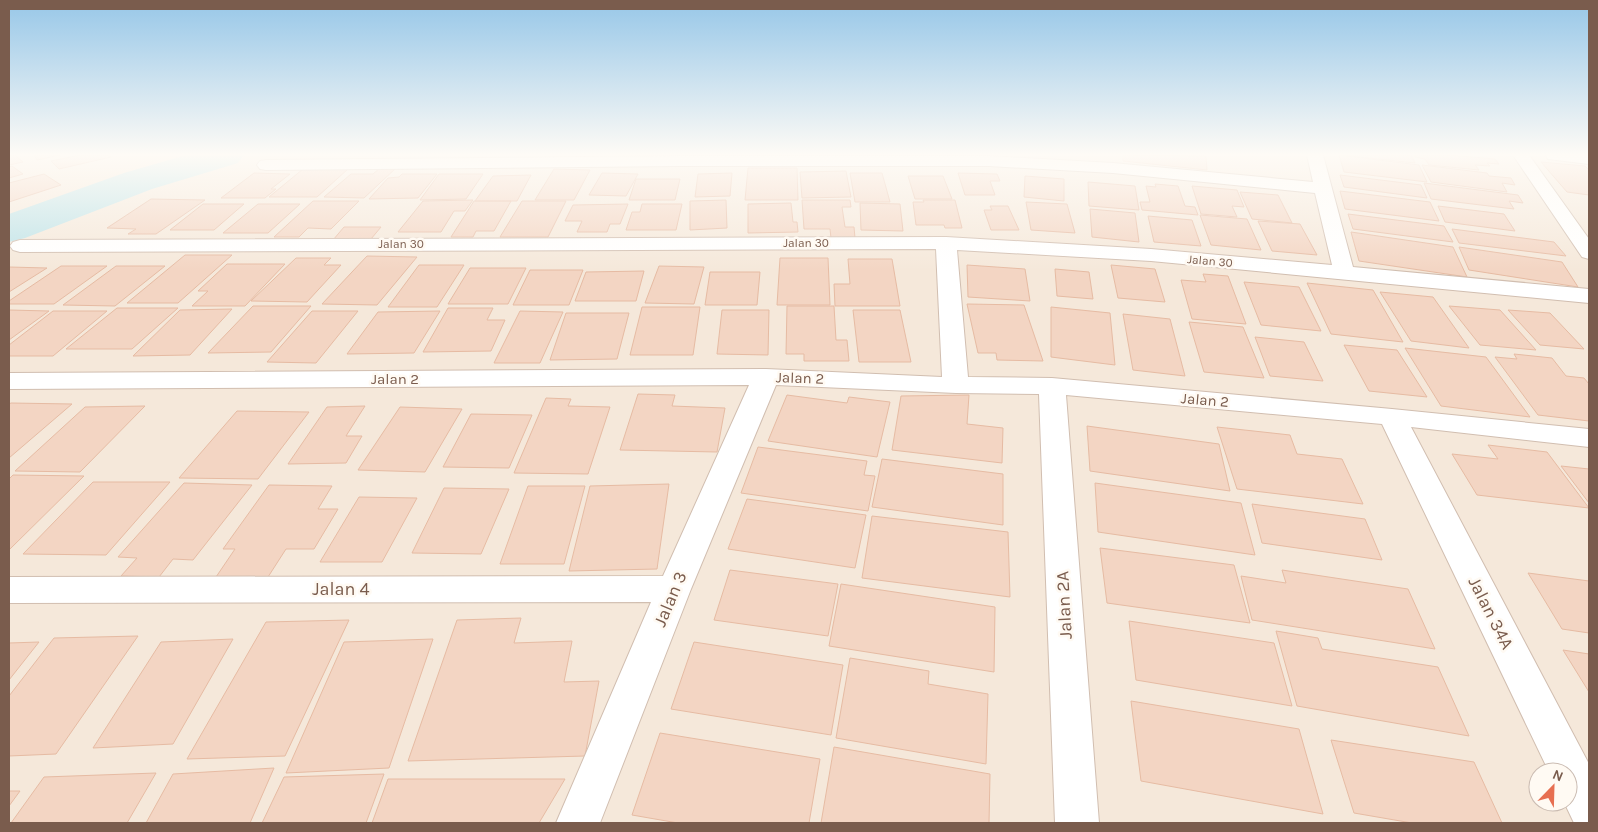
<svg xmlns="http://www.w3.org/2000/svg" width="1598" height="832" font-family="Karla,sans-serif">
<rect width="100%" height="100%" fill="#fdf6ec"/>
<!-- residential -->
<path fill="#f5e8da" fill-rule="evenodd" d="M9,155H1589V823H9ZM1538,772H1568V802H1538Z"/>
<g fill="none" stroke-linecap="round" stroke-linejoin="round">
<!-- river -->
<path fill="#bfe3e8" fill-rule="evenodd" d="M186,155H244L238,163L152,189L25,238L9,242V214L124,173Z"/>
</g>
<!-- building -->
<path fill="#f3d5c3" stroke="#e6bba3" d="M9,155H15L23,162L9,165Z
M34,155H60L37,160Z
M80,155H108L111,157L59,169L51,161Z
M1123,155L1206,156L1207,170L1123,161Z
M1339,155L1419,165L1427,182L1344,172Z
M1341,155H1411L1415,163Z
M1414,155H1449L1495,159L1499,164L1487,163L1490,166L1475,165L1479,170L1429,165L1425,159L1415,157Z
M1541,162L1585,166L1589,170V195L1567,192Z
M1422,165L1487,173L1489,176L1511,178L1515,185L1502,183L1507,192L1431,182Z
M12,166L23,174L9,178V167Z
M380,168H396L364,198L324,197L351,174H373Z
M748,168H797L798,200H745Z
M303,169H348L317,197H269Z
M554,169L590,170L574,200H535Z
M846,171L851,197L802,198L800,172Z
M254,173L290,174L271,189H276L265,198H221Z
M602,173L638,174L626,196L589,195Z
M732,173L730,196L695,197L698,174Z
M850,173H882L890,202H855Z
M958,173L997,174L1000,181H990L995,195H965Z
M44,174L61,185L9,202V183Z
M402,174H437L418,198L369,199L388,178L399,177Z
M439,174H483L466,199L420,200Z
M531,175L517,201H475L493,176Z
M1340,175L1421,185L1427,198L1344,187Z
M908,176H943L952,199H915Z
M1025,176L1064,179V201L1024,197Z
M636,179H680L675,200H629Z
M1088,182L1135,186L1139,210L1089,206Z
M1424,183L1518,195L1523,203L1509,201L1514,209L1431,199Z
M1155,184L1178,186L1185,206L1195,207L1198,215L1142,210L1140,202H1150L1146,186L1156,187Z
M1192,186L1237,190L1244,207L1232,206L1237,217L1201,214Z
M1340,191L1430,202L1439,221L1345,209Z
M1240,192L1278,195L1292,223L1252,219Z
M151,199L205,200L156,234H128L136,229L107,228Z
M473,200L465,211H454L441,232H398L423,201Z
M726,200L727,228L690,230V201Z
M802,200H850L851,207H842L845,227H854L855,238H831L830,229H804Z
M923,200H955L962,228H945L944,225H916L913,202H924Z
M313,201H359L331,229L308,228L299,237H274Z
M474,201H511L494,231H476L473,237H451Z
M522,201H566L548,237H500Z
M1026,202L1067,204L1075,233L1031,230Z
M791,203L793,222H797L798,232L748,233V204Z
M860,203L900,204L903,231L861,230Z
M203,204H244L214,230H170Z
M258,204H300L268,233H223Z
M628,204L620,224H610L607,232H577L582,221H565L573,205Z
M642,204H682L676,230H626L632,212H640Z
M990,206H1008L1019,230H991L984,210H992Z
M1438,206L1504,214L1515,231L1445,222Z
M1090,209L1135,213L1139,242L1092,237Z
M1348,214L1444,226L1453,242L1353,229Z
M1200,215L1247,219L1261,250L1211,245Z
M1148,216L1192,220L1201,246L1154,242Z
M1258,221L1300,224L1317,255L1272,251Z
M344,227H381L371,239L333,240Z
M1452,229L1554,242L1566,256L1459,243Z
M1351,232L1453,247L1467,277L1359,261Z
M1459,247L1562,262L1578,287L1469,270Z
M185,255H232L178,303H127Z
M367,256L417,257L377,305L322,304Z
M296,258H331L324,265H341L307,302L251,301Z
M780,258H828L830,305H777Z
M848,259H892L900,306H835L834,284H850Z
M227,264H285L245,306H192L208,291H198Z
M419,265H464L437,307H388Z
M967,265L1025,269L1030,301L968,297Z
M1111,265L1155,269L1165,302L1118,298Z
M61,266H107L54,304H9V301Z
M116,266H165L115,306L63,305Z
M659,266L704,267L694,304L645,303Z
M9,267L47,268L9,292Z
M470,268H526L508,304H448Z
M1055,269L1089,272L1093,299L1057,296Z
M530,270H583L569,305H513Z
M644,271L636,301H575L586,272Z
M710,272H760L757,305H705Z
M1203,274L1228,276L1246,324L1192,319L1181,280L1206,282Z
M1244,282L1299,287L1321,331L1261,325Z
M1307,283L1373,290L1403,342L1331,334Z
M1380,292L1433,297L1469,348L1411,341Z
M967,304L1024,305L1043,361L997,360L996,353H978Z
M253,306H311L271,352L208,353Z
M787,306H834L836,340H847L849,361H804V354H786Z
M1449,306L1500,310L1536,350L1480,345Z
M642,307H700L693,355H630Z
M1051,307L1110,313L1115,365L1051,357Z
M117,308H178L132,349H66Z
M448,308H493L487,320H505L491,351L423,352Z
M232,309L190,355L133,356L180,310Z
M9,310L49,311L9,340Z
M722,310H769L768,355L717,354Z
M853,310H900L911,362H859Z
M1508,310L1550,313L1584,349L1540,345Z
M53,311H107L53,356H9V345Z
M312,311H358L316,363L267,362Z
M440,311L414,353L347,354L378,312Z
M520,311L563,312L540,363H494Z
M566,313H629L617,359L550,360Z
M1123,314L1170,319L1185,376L1133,370Z
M1189,322L1243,327L1264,378L1204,372Z
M1255,337L1304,342L1323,381L1270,376Z
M1344,345L1397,350L1427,397L1369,391Z
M1405,348L1486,357L1530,417L1441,406Z
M1514,354L1552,358L1566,376L1584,378L1589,384V421L1538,415L1495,357L1517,359Z
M638,394L675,395L672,406L725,408L717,452L620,450Z
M787,395L847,403L849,397L890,402L877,457L768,441Z
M969,395L967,424L1003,428L1002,463L892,450L901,396Z
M546,398L571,399L568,406L610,407L588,474L514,473Z
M11,403L72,404L9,458V404Z
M145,406L80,472L15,471L85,407Z
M365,406L346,436H362L346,463L288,464L327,407Z
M400,407L462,409L425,472L358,470Z
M237,411L309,412L258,479L179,478Z
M471,414L532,415L509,468L443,467Z
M1087,426L1219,444L1230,491L1090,471Z
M1217,427L1290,435L1297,454L1342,459L1363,504L1237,489Z
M1488,445L1547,452L1589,508L1477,495L1452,454L1498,459Z
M758,447L867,461L864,475L875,476L868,511L741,493Z
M882,459L1003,474V525L872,507Z
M1561,466L1589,469V503Z
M13,475L84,476L9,550V479Z
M93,482H170L106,555L23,554Z
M184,483L252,485L193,560L173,559L159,577L121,576L137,558L118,557Z
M1095,483L1241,503L1255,555L1098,532Z
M669,484L657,569L569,571L590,486Z
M269,485L332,486L318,509H338L314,549H286L268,577H216L235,549H223Z
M528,486H585L564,564H500Z
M444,488L509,489L481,554L412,553Z
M359,497L417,498L382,562H320Z
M747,499L866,515L855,568L728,549Z
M1252,504L1365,519L1382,560L1262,543Z
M872,516L1008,532L1010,597L862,578Z
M1100,548L1234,565L1250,623L1107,603Z
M730,570L838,584L828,636L714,620Z
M1282,570L1408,589L1435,649L1252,620L1241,576L1286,583Z
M1528,573L1589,581V633L1562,629Z
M841,584L995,607L994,672L829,646Z
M521,618L514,643L572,641L564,682L599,681L585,756L408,761L457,620Z
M349,620L285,756L187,759L266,622Z
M1129,621L1274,643L1292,706L1136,680Z
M1276,631L1318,638L1322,649L1438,667L1469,736L1297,706Z
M138,636L56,754L9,756V696L54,638Z
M233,639L173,744L93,748L161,642Z
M433,639L389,768L286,773L344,642Z
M39,642L9,680V643Z
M694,642L843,665L831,735L671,709Z
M1563,650L1589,654V692Z
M850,658L929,671L928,684L988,694L986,764L836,738Z
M1131,701L1299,729L1323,814L1141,781Z
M660,733L820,759L809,823H678L632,815Z
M1331,740L1474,762L1502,823H1412L1354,813Z
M834,747L990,774L989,823H821Z
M274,768L250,823H146L173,774Z
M156,773L127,823H11L44,777Z
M384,774L366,823H262L284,777Z
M388,779H565L539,823H372Z
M9,791H20L9,806Z"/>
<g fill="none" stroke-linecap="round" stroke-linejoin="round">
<defs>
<path id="street" d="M1307,155H1323L1353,267L1589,289V303L1151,261L957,250L968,377L1052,378L1392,409L1589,429V447L1411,427L1589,764V823H1574L1564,802H1568V772H1549L1382,424L1066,395L1099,823H1055L1039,394L956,393L776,385L691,589L600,823H556L651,602L9,603V577L663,576L749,385L9,389V373L766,369L942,377L936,249L20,252L13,250L10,246L13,242L20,240L946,237L1151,249L1332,265L1315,193L1113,173L989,166H679L266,170L260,169L257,165L260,161L266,160L679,156H989L1113,163L1313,182Z
M1513,155H1529L1589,239V259L1582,257Z
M1546,155H1589V164L1548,159Z"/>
</defs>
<!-- street casing -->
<use href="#street" stroke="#d1beb0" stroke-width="2"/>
<!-- street -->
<use href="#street" fill="#fff" fill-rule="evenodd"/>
</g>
<!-- sky -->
<linearGradient id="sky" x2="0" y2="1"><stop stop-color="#97c7e8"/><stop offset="0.57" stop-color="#fefbf6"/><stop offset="1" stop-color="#fefbf6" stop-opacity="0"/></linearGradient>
<rect width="1598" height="271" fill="url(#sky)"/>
<g text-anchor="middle" stroke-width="5" stroke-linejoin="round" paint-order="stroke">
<!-- far-street labels -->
<g font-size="12" fill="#7a5c4d" stroke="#fffaf3">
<text x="806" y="247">Jalan 30</text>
<text x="401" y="248">Jalan 30</text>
<text transform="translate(1210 261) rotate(5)" y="4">Jalan 30</text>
</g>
<!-- street labels -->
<g font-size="15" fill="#7a5c4d" stroke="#fffaf3">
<text transform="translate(800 378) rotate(2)" y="5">Jalan 2</text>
<text x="395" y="384">Jalan 2</text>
<text transform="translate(1205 400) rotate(5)" y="5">Jalan 2</text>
</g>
<!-- near-street labels -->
<g font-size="18" fill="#7a5c4d" stroke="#fffaf3">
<text x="341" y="595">Jalan 4</text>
<text transform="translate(670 599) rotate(-67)" y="6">Jalan 3</text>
<text transform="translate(1064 605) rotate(-93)" y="6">Jalan 2A</text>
<text transform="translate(1491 613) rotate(63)" y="6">Jalan 34A</text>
</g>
</g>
<!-- border -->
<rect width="1598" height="832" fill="none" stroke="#7a5c4d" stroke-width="20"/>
<!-- north arrow -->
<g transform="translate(1553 787) rotate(23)"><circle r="24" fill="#fffaf3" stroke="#cabbb1"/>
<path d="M0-4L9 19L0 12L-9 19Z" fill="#e76f51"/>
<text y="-8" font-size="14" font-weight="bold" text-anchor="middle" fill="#7a5c4d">N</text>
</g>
</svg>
